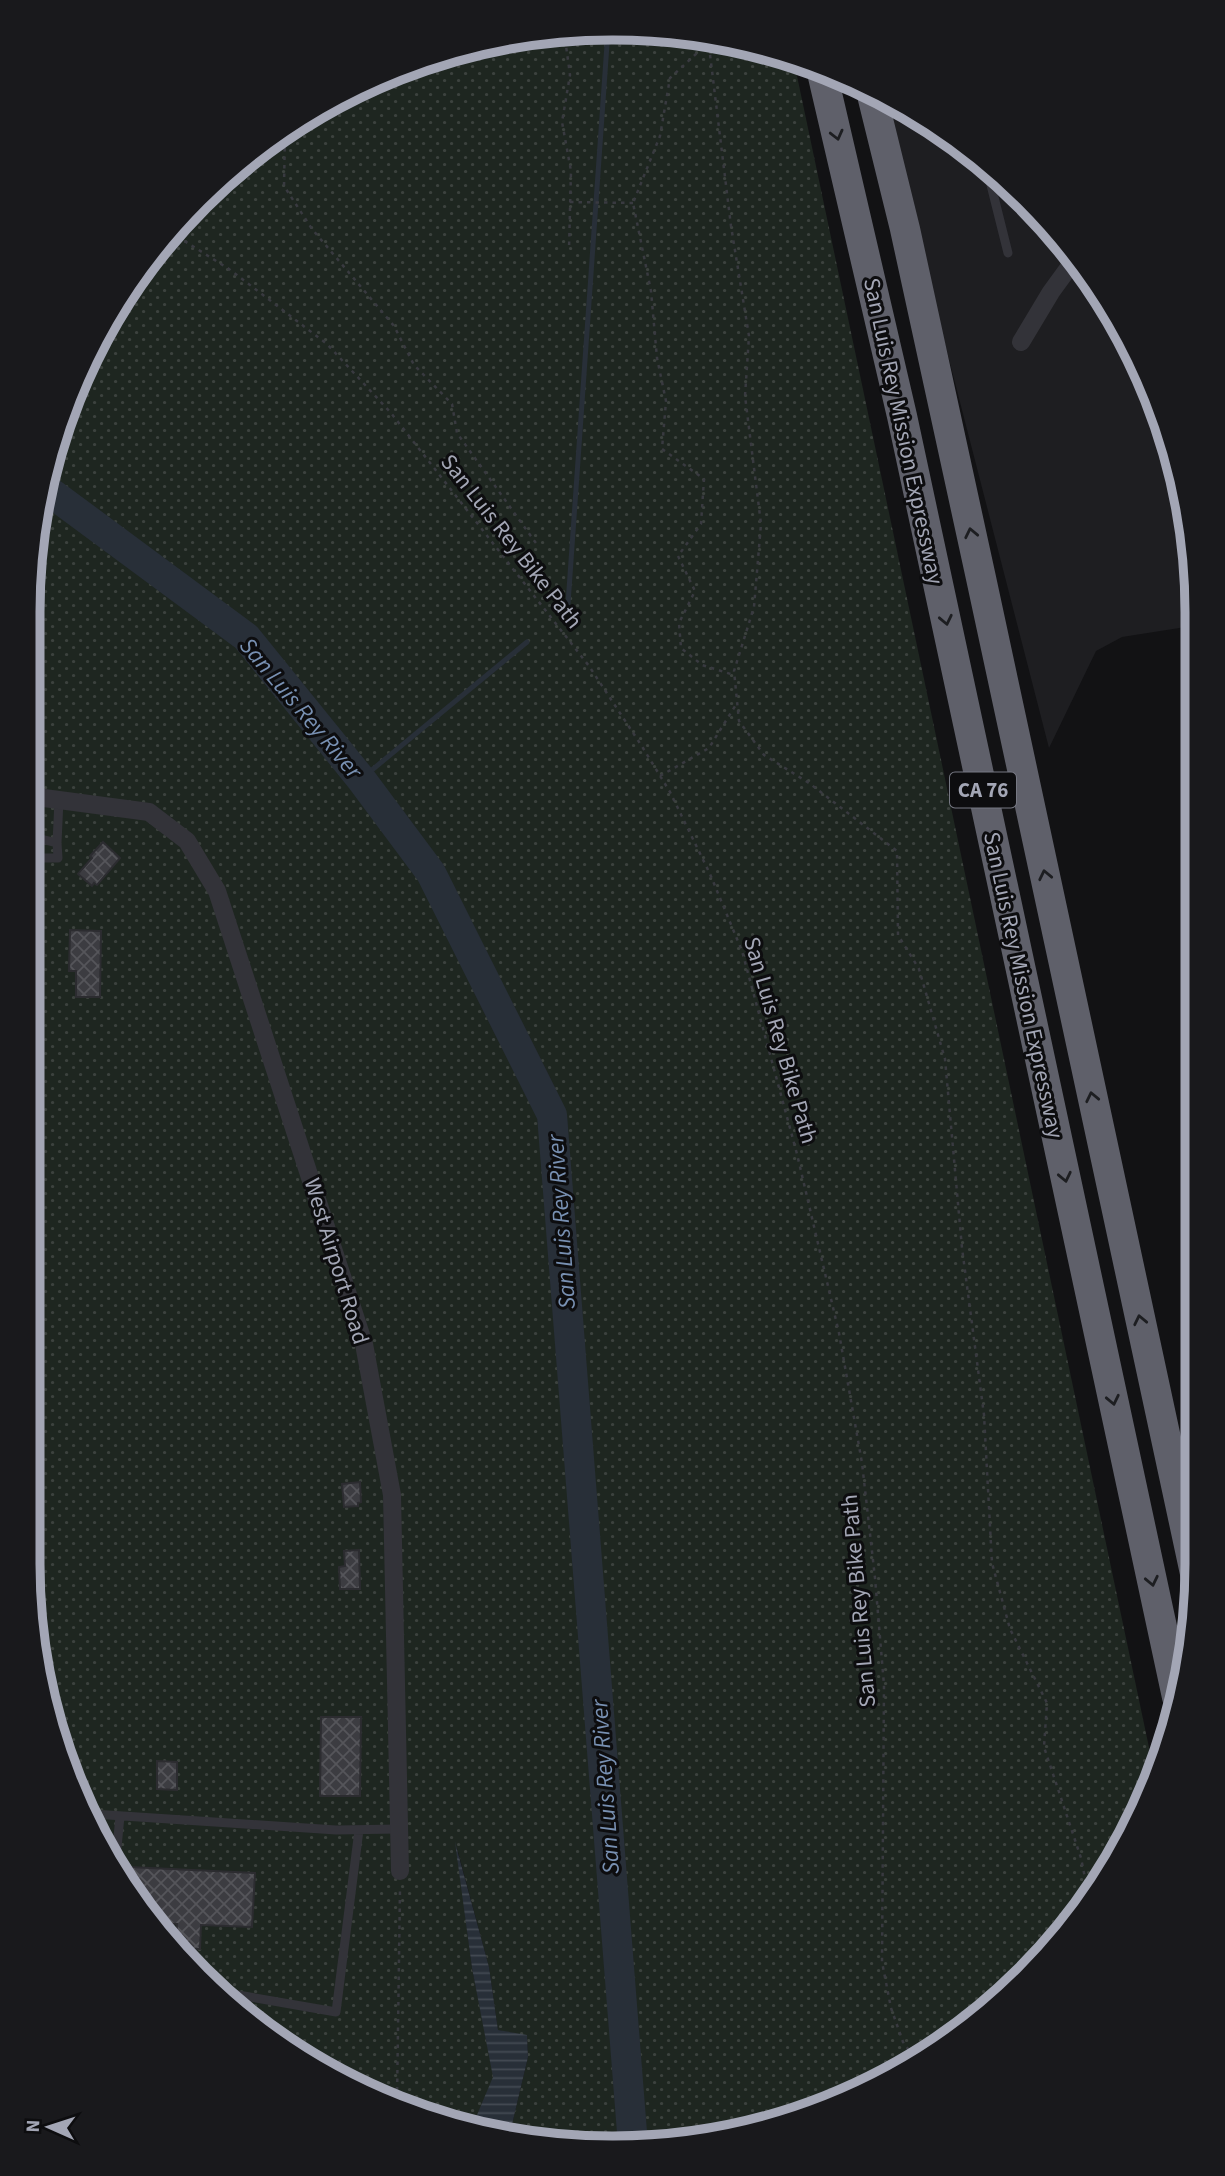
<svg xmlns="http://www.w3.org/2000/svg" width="1225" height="2176" font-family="'Source Sans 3',sans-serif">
<defs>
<pattern id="grass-dots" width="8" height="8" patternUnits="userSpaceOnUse" patternTransform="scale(1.75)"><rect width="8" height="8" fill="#1e2620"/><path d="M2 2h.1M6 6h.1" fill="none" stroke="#3c423e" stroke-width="1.8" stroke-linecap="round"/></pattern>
<pattern id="water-rules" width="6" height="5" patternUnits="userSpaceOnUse" patternTransform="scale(1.75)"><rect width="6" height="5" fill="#282f38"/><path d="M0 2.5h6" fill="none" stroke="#444a53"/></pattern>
<pattern id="building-cross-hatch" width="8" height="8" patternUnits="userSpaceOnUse" patternTransform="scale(1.75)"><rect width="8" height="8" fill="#3c3c41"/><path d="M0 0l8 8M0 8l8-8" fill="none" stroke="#55555a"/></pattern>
</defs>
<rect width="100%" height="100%" fill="#121214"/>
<!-- built -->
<path fill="#1e1e21" d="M881,95L905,107L1026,199L1099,288L1166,424L1192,537V626L1122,637L1096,651L1049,748Z"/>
<!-- grass -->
<path fill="url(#grass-dots)" d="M575,29L689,33L793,57L1155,1776L1118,1856L998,2003L836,2104L650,2147L510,2133L528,2057L527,2036L498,2030L489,1967L457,1848L472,1968L494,2077L471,2129L461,2128L287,2049L149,1919L59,1751L28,1563L29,575L59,425L107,320L173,227L257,149L354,88L462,48Z"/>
<!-- water -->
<path fill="url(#water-rules)" d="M455,1842L489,1967L498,2030L527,2035L528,2057L510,2133L471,2129L493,2077L472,1968Z"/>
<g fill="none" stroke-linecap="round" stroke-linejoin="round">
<!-- stream -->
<path stroke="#282f38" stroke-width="5" d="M568,604L608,30
M361,779L527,642"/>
<!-- river -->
<path stroke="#282f38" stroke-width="30" d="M46,489L246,637L361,779L431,873L552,1115L633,2145"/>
</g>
<!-- building -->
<path fill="url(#building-cross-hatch)" stroke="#2c2c30" stroke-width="2" d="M103,842L120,858L97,885L94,883L92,886L78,874L92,858L90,856Z
M35,914L44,955L29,958V915Z
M70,930L101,931L100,997H76V971H69Z
M360,1482L361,1502L358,1503V1506L344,1507L342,1484Z
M359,1550L360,1589H340L339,1567L345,1566L344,1551Z
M321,1717H361L360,1796H320Z
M157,1761L177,1762V1790L157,1789Z
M129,1867L255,1873L252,1927L201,1925L200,1949L179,1948L176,1945L177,1924L153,1923L149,1919L128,1881Z"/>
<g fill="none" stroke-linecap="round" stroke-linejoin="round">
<!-- path -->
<path stroke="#393a40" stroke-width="2.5" stroke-dasharray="3.5 5" stroke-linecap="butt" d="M564,31L570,75L562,122L571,171L569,249
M708,38L731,226L749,336L745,396L761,524L754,607L734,671L739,721L764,755L809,783L897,851L898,935L919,969L945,1059L962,1248L984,1415L992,1563L1010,1629L1047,1703L1044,1747L1081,1858L1088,1893
M709,42L670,78L660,136L633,203L651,291L657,358L666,401L662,449L704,479L701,524L678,556L695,591L679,623L681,648L702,665L734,675
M285,131L284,186L312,229L394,326L414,365L452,404L457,433L538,546
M570,202L633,203
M170,232L229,269L327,344L391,413L589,666L643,748L670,792L710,874L742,951L797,1154L839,1333L862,1463L875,1578L884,1685L882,1962L891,2008L903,2042L913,2056
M660,776L709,748L737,703
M397,2099L400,1889"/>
<!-- lane -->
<path stroke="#333339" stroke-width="9" d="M987,169L1008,253
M29,836L57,843L59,800
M29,858H58L57,843
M93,1814L336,1830L399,1829
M116,1858L120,1816
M227,1993L336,2012L359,1830"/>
<!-- street -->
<path stroke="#333339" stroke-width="18" d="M1021,342L1051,292L1075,259
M29,796L149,812L187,841L217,891L364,1344L392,1495L400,1871"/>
<!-- highway -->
<path stroke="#5f606a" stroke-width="30" d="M821,68L902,416L1177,1697
M871,91L905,229L981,578L1196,1578"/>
</g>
<!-- one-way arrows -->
<defs><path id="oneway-chevron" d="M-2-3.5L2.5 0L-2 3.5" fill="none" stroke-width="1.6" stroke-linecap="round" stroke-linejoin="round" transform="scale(1.75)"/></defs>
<g stroke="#1d1e21">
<use href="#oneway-chevron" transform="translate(837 135) rotate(76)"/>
<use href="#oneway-chevron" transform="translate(971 533) rotate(-102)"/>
<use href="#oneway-chevron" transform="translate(946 620) rotate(78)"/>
<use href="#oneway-chevron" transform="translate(1045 875) rotate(-102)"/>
<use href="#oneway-chevron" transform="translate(1092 1097) rotate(-102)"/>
<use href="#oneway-chevron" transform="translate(1065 1177) rotate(78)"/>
<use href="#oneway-chevron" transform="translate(1140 1320) rotate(-102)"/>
<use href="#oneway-chevron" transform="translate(1113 1400) rotate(78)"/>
<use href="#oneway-chevron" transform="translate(1152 1581) rotate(78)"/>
</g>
<g text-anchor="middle" stroke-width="6" stroke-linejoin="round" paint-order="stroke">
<!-- shield labels -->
<rect fill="#0d0d0f" stroke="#767883" stroke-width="2" x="950" y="772.5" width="66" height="35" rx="5"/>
<g font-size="21" font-weight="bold" fill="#a3a6b5">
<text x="983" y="797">CA 76</text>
</g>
<!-- street labels -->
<g font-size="23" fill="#a3a6b5" stroke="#0d0d0f">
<text transform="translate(904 431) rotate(78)" y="8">San Luis Rey Mission Expressway</text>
<text transform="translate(512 541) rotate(52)" y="8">San Luis Rey Bike Path</text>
<text transform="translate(1024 985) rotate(78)" y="8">San Luis Rey Mission Expressway</text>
<text transform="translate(781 1040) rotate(74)" y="8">San Luis Rey Bike Path</text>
<text transform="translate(337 1261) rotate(73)" y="8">West Airport Road</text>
<text transform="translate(858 1601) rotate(-95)" y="8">San Luis Rey Bike Path</text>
</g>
<!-- water labels -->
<g font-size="24" font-style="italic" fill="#7890b2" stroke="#0d0d0f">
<text transform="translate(301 708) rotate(50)" y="8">San Luis Rey River</text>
<text transform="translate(561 1222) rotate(-94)" y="8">San Luis Rey River</text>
<text transform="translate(605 1787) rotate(-94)" y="8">San Luis Rey River</text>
</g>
</g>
<!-- crop -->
<path d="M0 0H1225V2176H0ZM612 40H613A572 572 0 0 1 1185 612V1564A572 572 0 0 1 613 2136H612A572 572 0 0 1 40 1564V612A572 572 0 0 1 612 40Z" fill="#19191c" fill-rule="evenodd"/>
<path fill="none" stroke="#a3a6b5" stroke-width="9" d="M612 40H613A572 572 0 0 1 1185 612V1564A572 572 0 0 1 613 2136H612A572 572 0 0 1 40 1564V612A572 572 0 0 1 612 40Z"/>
<!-- north arrow -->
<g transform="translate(49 2127) rotate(273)" stroke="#0d0d0f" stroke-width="5" paint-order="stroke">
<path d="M0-5L12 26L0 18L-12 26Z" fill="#a3a6b5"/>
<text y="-10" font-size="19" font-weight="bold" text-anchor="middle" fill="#a3a6b5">N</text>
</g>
</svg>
